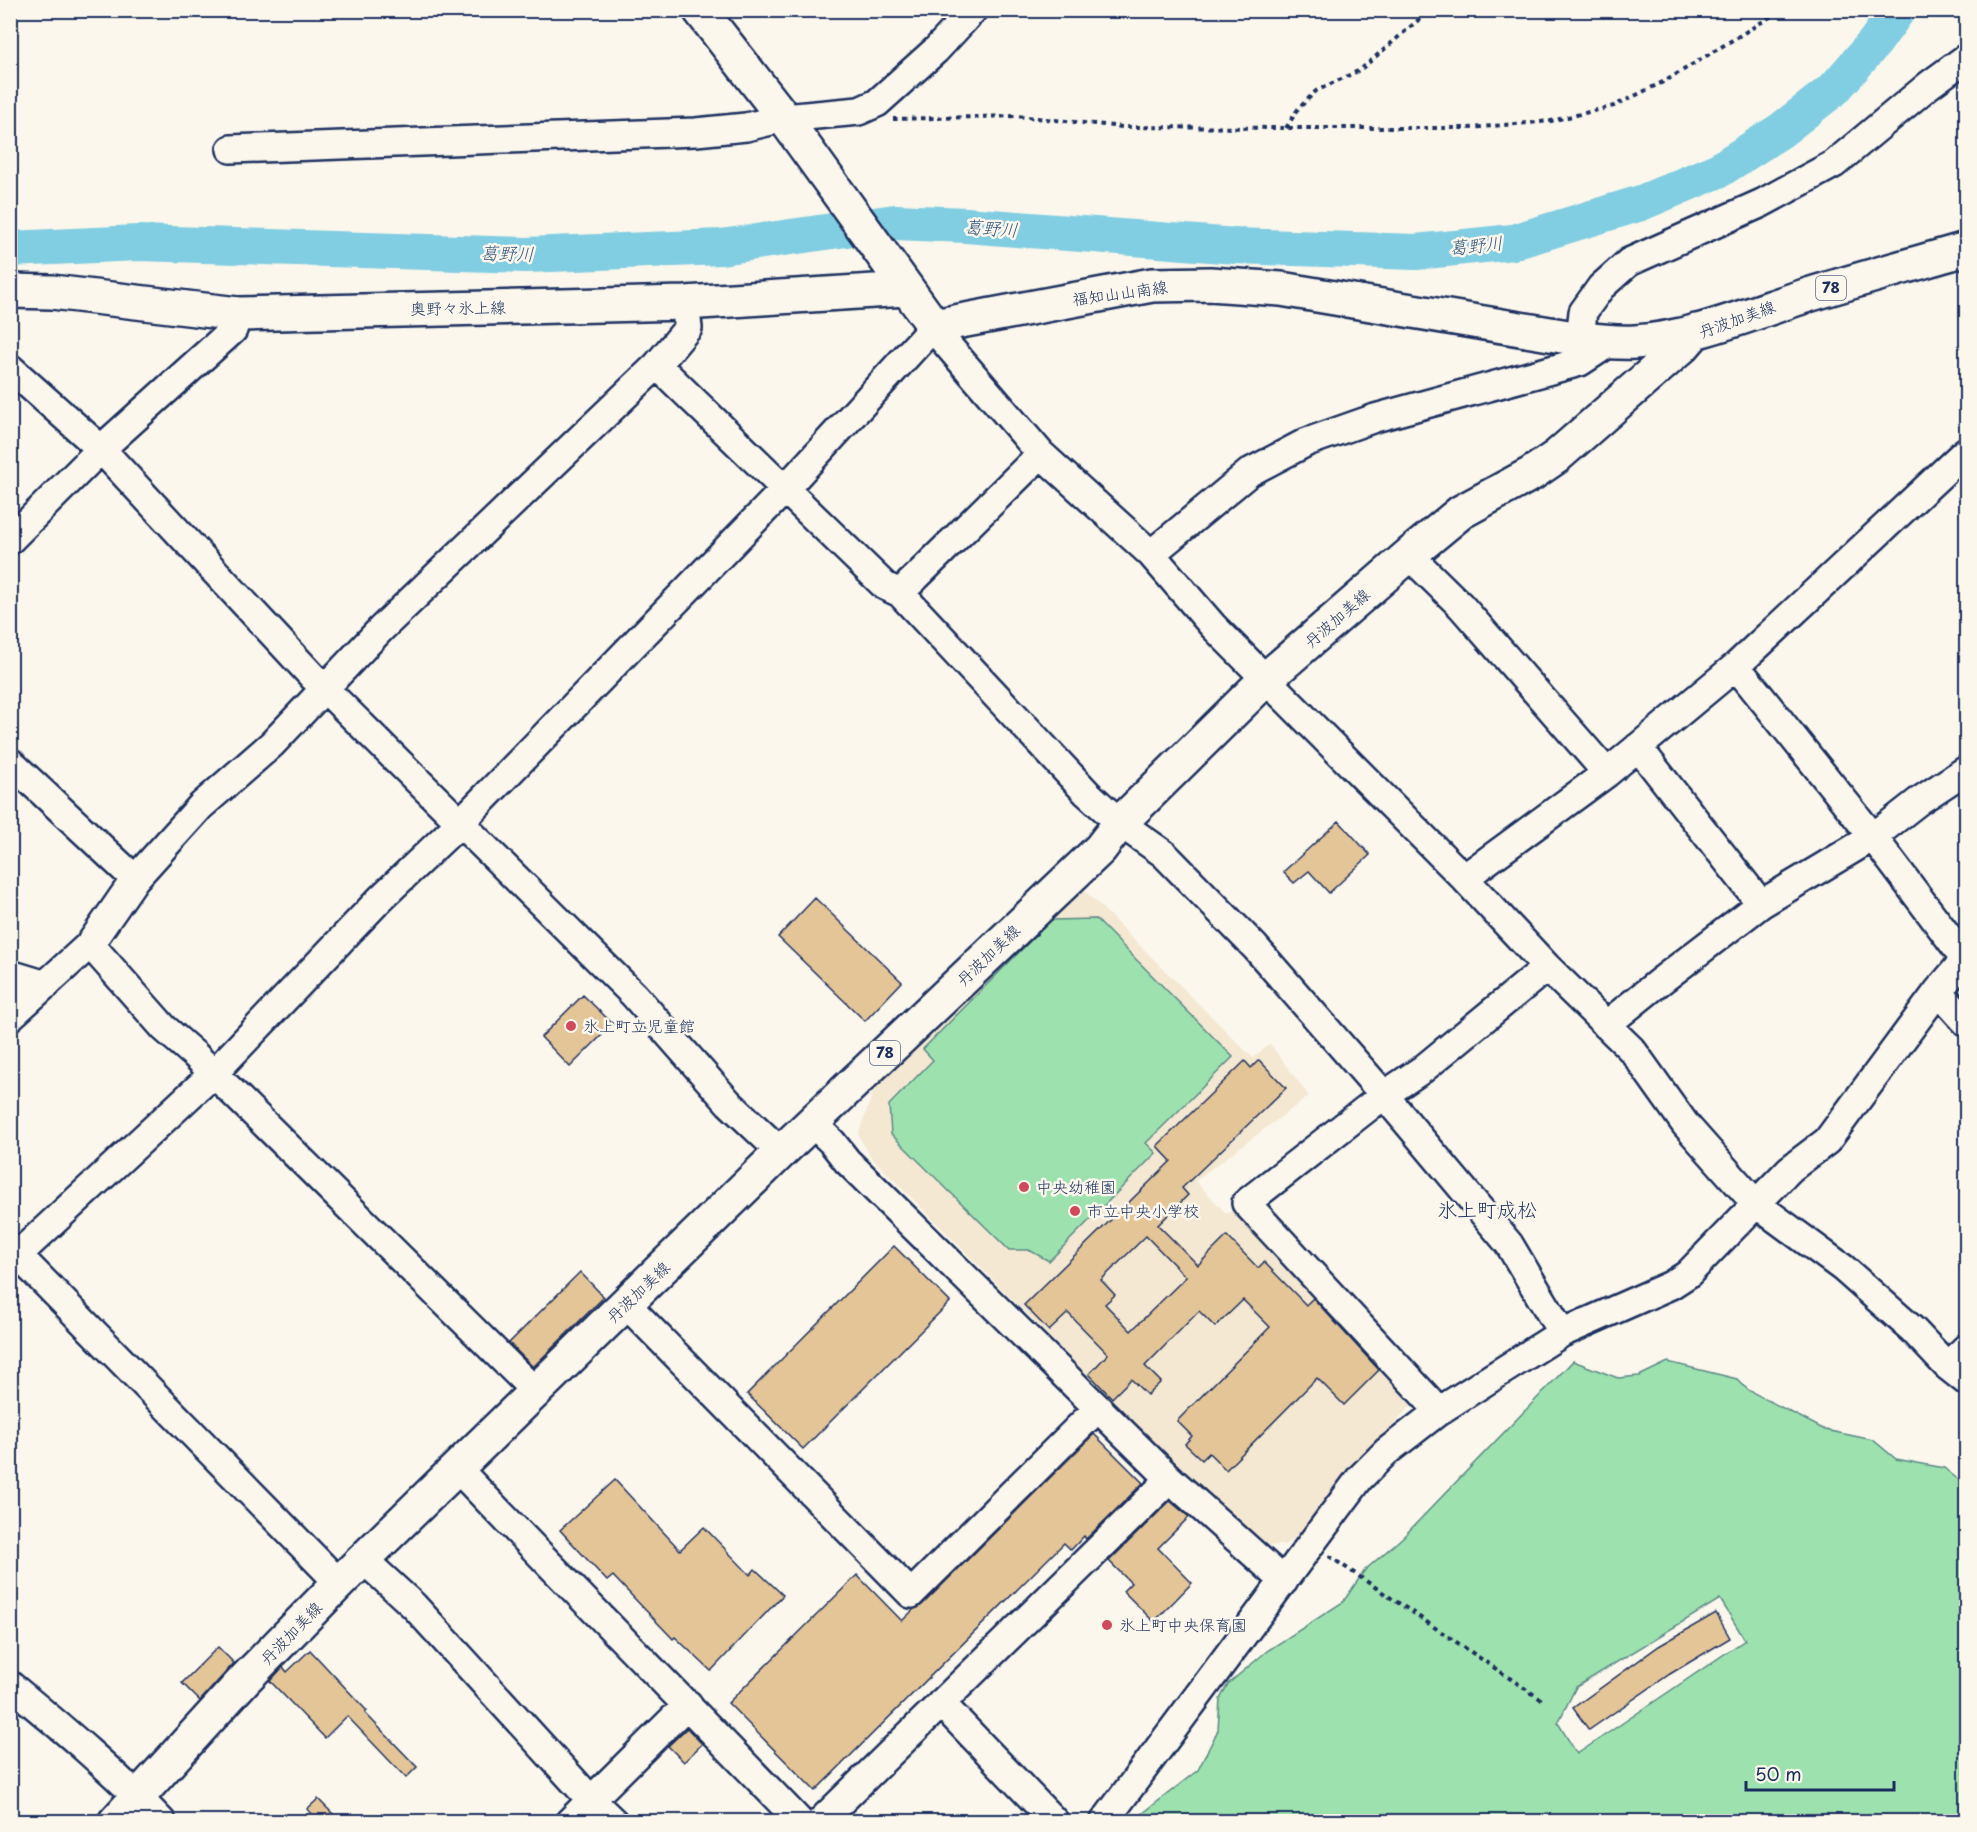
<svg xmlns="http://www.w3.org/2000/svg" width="1977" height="1832" font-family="'Playpen Sans','Klee One',sans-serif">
<rect width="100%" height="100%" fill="#fbf7ec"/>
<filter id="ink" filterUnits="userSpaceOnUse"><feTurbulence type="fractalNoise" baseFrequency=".0167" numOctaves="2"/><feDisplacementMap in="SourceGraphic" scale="12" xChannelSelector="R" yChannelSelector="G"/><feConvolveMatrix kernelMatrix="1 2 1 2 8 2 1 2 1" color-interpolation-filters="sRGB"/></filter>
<g filter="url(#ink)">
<!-- built -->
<path fill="#f4e8d2" d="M1075,881L1253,1058L1270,1044L1309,1096L1195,1181L1227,1214L1234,1208L1414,1403L1369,1448L1301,1533L1285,1545L1264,1546L1129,1417L870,1156L858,1135L877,1082Z"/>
<!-- green -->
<path fill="#9de2ae" stroke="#5c8886" stroke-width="1.5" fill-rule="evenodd" d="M1096,919L1233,1057L1146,1143L1156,1153L1049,1261L1029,1250H1009L891,1134L889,1105L933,1060L923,1049L1051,920Z
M1573,1361L1618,1378L1639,1376L1668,1362L1737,1379L1748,1390L1825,1430L1873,1440L1896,1459L1944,1468L1966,1486V1821H1133L1198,1770L1218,1730L1220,1699L1228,1684L1267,1651L1343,1602L1365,1570L1403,1537ZM1720,1599L1745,1640L1577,1754L1558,1723L1576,1687Z"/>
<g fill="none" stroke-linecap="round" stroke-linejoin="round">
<!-- river -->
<path stroke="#81cde1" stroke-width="36" d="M10,249L138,243L526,255L721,247L895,222L966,225L1236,246L1416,252L1513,242L1641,203L1719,170L1780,131L1834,89L1875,42L1898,10"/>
</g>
<!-- building -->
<path fill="#e4c597" stroke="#1b2f5e" stroke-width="1.5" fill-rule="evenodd" d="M1339,821L1370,855L1329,893L1309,871L1294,883L1283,872Z
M815,898L902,982L865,1021L778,937Z
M583,995L613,1024L570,1067L541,1037Z
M1259,1060L1286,1088L1182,1188L1188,1195L1158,1225L1198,1265L1227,1236L1258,1268L1264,1262L1306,1305L1313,1298L1379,1370L1344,1405L1317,1378L1226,1470L1209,1453L1202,1460L1185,1444L1192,1436L1177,1421L1270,1327L1243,1300L1215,1327L1199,1311L1145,1366L1161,1382L1147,1395L1131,1379L1112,1398L1089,1374L1108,1354L1068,1313L1049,1331L1024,1305L1171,1161L1157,1146L1245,1061L1251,1068ZM1146,1236L1186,1277L1131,1331L1105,1304L1115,1295L1101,1280Z
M894,1246L950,1302L803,1449L747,1394Z
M580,1272L604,1297L533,1367L509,1343Z
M1094,1434L1143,1483L1086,1539L1084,1536L1071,1550L1064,1543L815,1791L728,1703L857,1575L902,1621L914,1609L922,1605Z
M615,1480L680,1550L704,1527L750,1575L755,1569L783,1595L711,1671L675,1637L673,1639L613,1576L607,1581L560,1530Z
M1170,1501L1189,1517L1158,1548L1192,1583L1154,1622L1123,1591L1131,1583L1109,1561Z
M1716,1613L1730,1638L1670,1674L1589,1730L1573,1708L1659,1646Z
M218,1647L234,1663L200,1701L182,1683Z
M310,1650L367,1711L365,1713L417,1767L406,1778L347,1716L325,1738L270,1681L283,1667L287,1672Z
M687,1728L702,1744L684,1762L668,1746Z
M318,1799L340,1821H318L307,1809Z"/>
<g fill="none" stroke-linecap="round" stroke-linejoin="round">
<defs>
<path id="minor" d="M231,149L696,132L746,127L784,118L859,111L877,103L936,50L973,10
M1580,339L1583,312L1601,287L1629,262L1762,203L1834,164L1929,85L1966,58
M657,365L885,586L900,593L1087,793L1120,823L1164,854L1255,947L1384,1095L1509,1244L1562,1333
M10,368L101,449L314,678L634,995L729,1103L781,1152
M10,540L101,449L233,330L238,314
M1151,554L1250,472L1307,442L1375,418L1580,362L1609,343
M1409,555L1461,606L1607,773
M900,593L1041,454
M1736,666L1873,837L1965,959
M1638,747L1761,904
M10,762L135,879
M1464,878L1607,773L1736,666L1966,451
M90,944L164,1028L195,1055L536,1392
M10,974L46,985
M1938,991L1966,1022
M10,1017L90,944L135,879L201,806L272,744L381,629L657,365L688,328L685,303
M1606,1025L1658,983L1761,904L1873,837L1919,801L1966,770
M812,1123L832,1142L847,1161L1170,1479L1284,1581
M10,1247L339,1583
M10,1262L214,1073L381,898L461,822L784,490L934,326L938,334L1041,454L1151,554L1213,626L1464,878L1547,967L1633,1051L1685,1124L1756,1204L1843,1268L1913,1330L1947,1366L1966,1381
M626,1304L911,1594L1098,1408
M1947,1366L1966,1348
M1439,1411L1246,1203L1384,1095L1423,1069L1547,967
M457,1468C570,1587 686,1703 800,1822
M364,1560L414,1606L591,1800L614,1822
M10,1685C63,1729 115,1772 162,1822
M941,1703L1055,1822
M569,1822L688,1704
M820,1822L1170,1479
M1104,1822L1360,1478L1386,1452L1439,1411L1562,1333L1671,1285L1688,1274L1790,1169L1827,1141L1938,991L1966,958"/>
<path id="major" d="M700,10L784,118L934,326L1152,285L1210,284L1281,289L1580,339C1598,341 1616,343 1635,342C1694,338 1752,313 1808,295C1860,279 1914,264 1966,249
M10,291L52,292L238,314L685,303L906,289
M115,1822L245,1679L339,1583L781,1152L1100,849L1120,823L1267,678L1409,555L1461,512L1531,474L1556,457L1683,346L1696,331"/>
</defs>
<!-- minor casing -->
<use href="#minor" stroke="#1b2f5e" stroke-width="32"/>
<!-- major casing -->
<use href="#major" stroke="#1b2f5e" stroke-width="38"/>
<!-- path -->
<path stroke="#1b2f5e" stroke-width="4" stroke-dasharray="4.5 4.5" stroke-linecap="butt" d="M893,119L1017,116L1123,127L1286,128H1469L1551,121L1614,106L1667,80L1775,14L1778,10
M1286,128L1298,109L1316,91L1360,70L1430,10
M1329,1556L1542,1700"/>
<!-- minor -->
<use href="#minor" stroke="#fbf7ec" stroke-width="27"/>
<!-- major -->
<use href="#major" stroke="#fbf7ec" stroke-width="33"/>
</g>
</g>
<!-- markers -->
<g fill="#d1495b" stroke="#fbf7ec" stroke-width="2">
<circle cx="571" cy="1026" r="6"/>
<circle cx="1024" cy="1187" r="6"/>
<circle cx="1075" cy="1211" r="6"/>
<circle cx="1107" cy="1625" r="6"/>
</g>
<g text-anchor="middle" stroke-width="5" stroke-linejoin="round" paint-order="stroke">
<!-- shield labels -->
<g fill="#fbf7ec" stroke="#5e6b89" stroke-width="1.5">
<rect x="1816" y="276" width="30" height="24" rx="4.5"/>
<rect x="870" y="1041" width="30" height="24" rx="4.5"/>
</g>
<g font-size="15" font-weight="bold" fill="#1b2f5e">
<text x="1831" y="293">78</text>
<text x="885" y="1058">78</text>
</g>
<!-- street labels -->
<g font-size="16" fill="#1b2f5e" stroke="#fbf7ec">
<text transform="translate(1120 293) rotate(-8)" y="6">福知山山南線</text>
<text transform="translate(458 308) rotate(-1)" y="6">奥野々氷上線</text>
<text transform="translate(1737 319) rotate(-20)" y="6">丹波加美線</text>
<text transform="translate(1337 618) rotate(-41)" y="6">丹波加美線</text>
<text transform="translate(988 955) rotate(-44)" y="6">丹波加美線</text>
<text transform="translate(638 1292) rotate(-44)" y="6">丹波加美線</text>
<text transform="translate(291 1633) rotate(-46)" y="6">丹波加美線</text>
</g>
<!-- poi labels -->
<g font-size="16" fill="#1b2f5e" stroke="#fbf7ec" text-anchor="start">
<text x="583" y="1032">氷上町立児童館</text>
<text x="1036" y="1193">中央幼稚園</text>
<text x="1087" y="1217">市立中央小学校</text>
<text x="1119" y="1631">氷上町中央保育園</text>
</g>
<!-- water labels -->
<g font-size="18" font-style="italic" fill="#34567f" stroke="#fbf7ec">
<text transform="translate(991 229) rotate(4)" y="6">葛野川</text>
<text transform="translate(1476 246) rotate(-6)" y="6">葛野川</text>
<text transform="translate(507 254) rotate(1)" y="6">葛野川</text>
</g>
<!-- quarter labels -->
<g font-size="20" fill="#1b2f5e" stroke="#fbf7ec">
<text x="1487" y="1217">氷上町成松</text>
</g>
</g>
<!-- margin -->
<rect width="1977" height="1832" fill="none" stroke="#fbf7ec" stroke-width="36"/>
<rect x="18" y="18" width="1941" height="1796" fill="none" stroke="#1b2f5e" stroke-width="2" filter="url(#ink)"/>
<!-- scale -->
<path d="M1746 1781v9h148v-9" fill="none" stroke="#1b2f5e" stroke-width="3"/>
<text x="1755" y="1781" font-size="18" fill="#1b2f5e" stroke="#fbf7ec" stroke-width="4.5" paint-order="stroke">50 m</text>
</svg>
